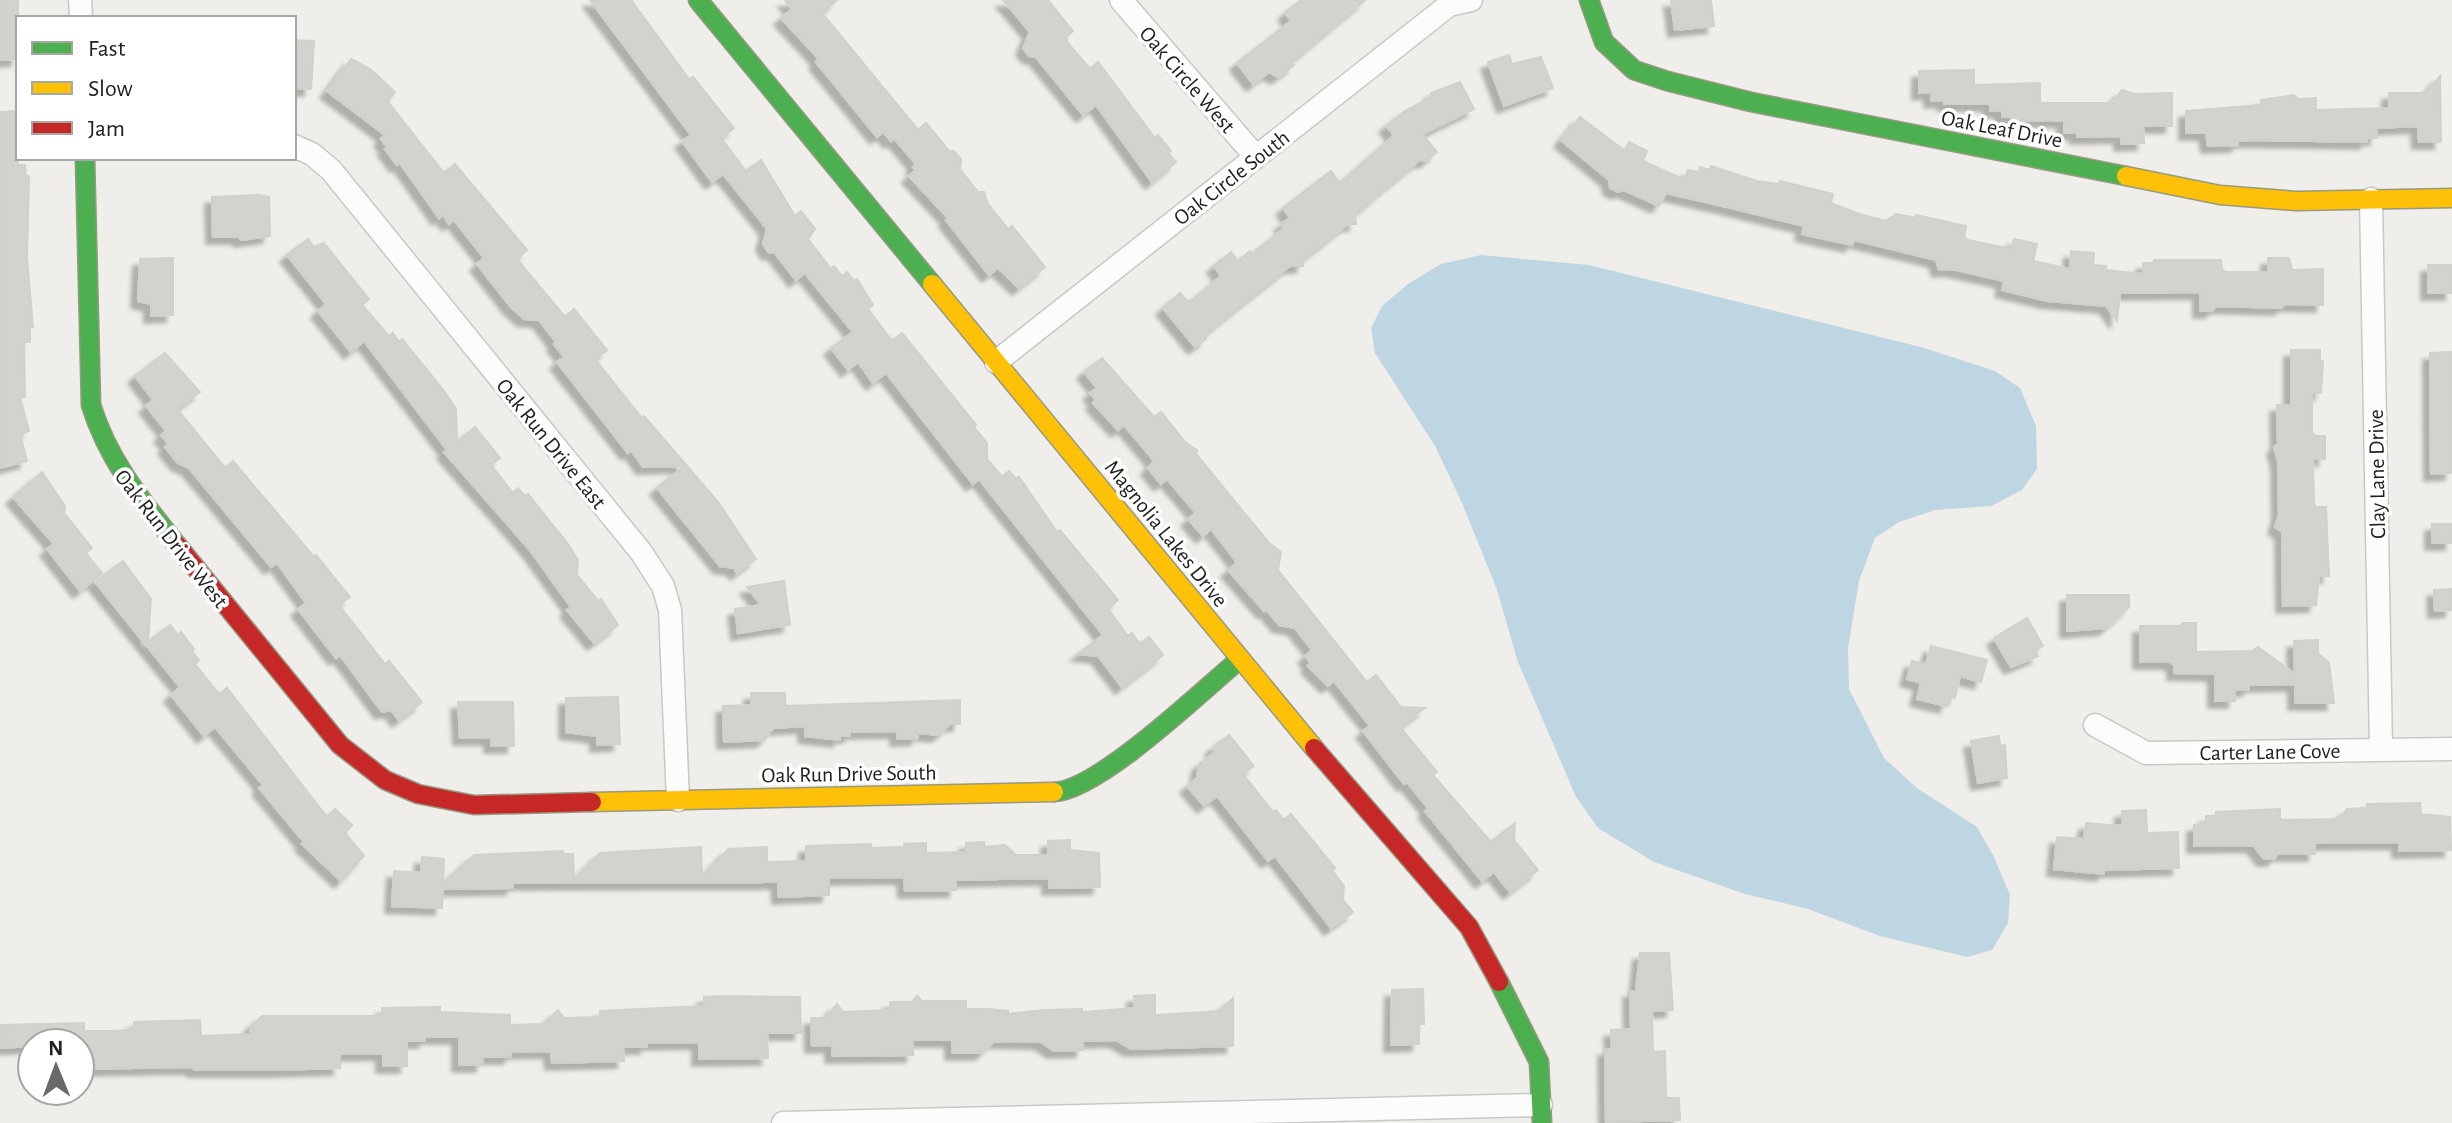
<svg xmlns="http://www.w3.org/2000/svg" width="2452" height="1123" font-family="'Alegreya Sans',sans-serif">
<defs>
<filter id="shadow"><feDropShadow dx="-7" dy="7" stdDeviation="2" flood-color="#0004"/></filter>
</defs>
<rect width="100%" height="100%" fill="#efeeea"/>
<!-- water -->
<path fill="#bed6e2" d="M1481,255L1589,265L1921,347L1995,371L2020,388L2036,426L2037,469L2022,490L1991,506L1935,510L1899,522L1875,538L1859,581L1848,648L1849,689L1884,758L1917,788L1977,827L1994,857L2010,895L2008,923L1992,950L1967,957L1880,936L1808,909L1745,894L1654,862L1598,828L1576,797L1518,662L1496,587L1462,503L1435,446L1375,353L1371,328L1382,306L1408,284L1441,264Z"/>
<!-- building -->
<path fill="#d4d2cf" stroke="#d2d0cb" stroke-width="2" filter="url(#shadow)" d="M0,0H18V59L0,60Z
M590,0H631L689,79L693,77L734,128L721,138L746,171L761,160L795,216L801,211L815,229L808,239L831,269L834,266L842,276L847,272L854,281L857,279L873,305L868,309L892,341L902,333L976,425L974,427L987,443V459L1002,477L1009,471L1016,479L1019,477L1057,532L1060,530L1118,600L1108,609L1128,636L1132,633L1140,644L1149,637L1163,655L1122,687L1098,656L1078,654L1103,635L979,479L973,484L886,373L873,383L858,362L848,370L831,348L853,332L805,273L796,280L774,252L769,253L763,244L767,229L723,174L712,182L682,141L691,135Z
M785,0H837L822,13L918,130L926,123L949,151H954L961,159L960,169L978,192H984L988,204L1008,229L1012,226L1045,267L1019,288L998,268L989,275L946,220L948,218L909,176L916,170L913,167L916,164L894,138L891,141L883,132L877,137L816,62L819,59L781,18L792,9Z
M1003,0H1048L1073,31L1066,37L1067,42L1090,69L1098,62L1155,138L1158,135L1171,151L1168,153L1176,162L1152,182L1096,105L1083,115L1036,57L1029,56L1023,48L1030,32Z
M1301,0H1365L1291,62L1294,65L1278,77L1269,72L1253,84L1237,63L1291,21L1285,13Z
M1671,0H1711L1714,26L1675,30Z
M294,40L314,41L311,89L294,88Z
M1509,55L1512,64L1541,57L1553,88L1504,106L1488,62Z
M351,59L370,69L395,92L388,102L444,173L455,164L527,250L517,259L565,317L574,309L607,350L595,359L642,418L644,416L719,503L756,559L737,573L734,568L720,566L657,488L684,466L643,467L631,450L628,453L557,362L564,357L554,344L556,342L539,320L524,319L510,306L477,264L484,258L454,220L449,224L443,215L439,218L400,163L397,165L385,149L387,147L381,139L385,135L327,91Z
M1974,70V85L2040,83V103H2112L2122,90L2134,94L2172,93V126H2143L2144,143L2121,144V136L2077,137V132L2064,133V120L2012,121L2011,117H2002V110L1990,111V104H1944V100L1931,101V92L1919,93V71Z
M2440,76L2441,142H2419L2418,126L2376,128L2377,138H2367V142L2251,140L2238,141V145L2208,146L2206,133H2186V111L2261,105V100L2294,95L2298,99L2316,98V110L2389,108V93H2426Z
M1460,82L1474,109L1422,134L1437,152L1426,161L1420,160L1383,190L1355,215L1356,224H1348L1304,258L1303,266H1290L1206,333V339L1195,347L1163,308L1180,293L1187,301L1192,300L1221,276L1214,266L1231,252L1238,261L1250,251L1252,254L1284,228L1281,224L1290,218L1283,208L1331,171L1340,183L1391,138L1394,135L1386,126L1405,111L1432,97L1431,93Z
M18,111V165H25L26,176H29L27,257L33,327H30V342H24L25,397H20L29,431L20,434L27,461L0,468V112Z
M1580,117L1625,151L1629,142L1647,151L1643,160L1647,163L1685,180L1688,170L1699,172L1700,167L1710,170L1711,166L1757,181L1779,184L1780,181L1833,194L1831,203L1859,214L1886,221L1896,214L1916,218V215L1966,226L1964,237L1968,240L2011,249L2014,239L2037,244L2033,261L2070,269L2071,251L2094,253L2093,265L2106,266V270L2143,274V263H2154V260H2221L2222,270L2226,272H2268V258H2289L2292,270L2323,269V305L2285,304L2281,308L2216,306L2212,311H2200V292L2120,293L2117,321L2106,306L2048,301L2002,290L2004,281L1952,269L1939,270L1936,260L1854,240L1852,245L1802,234L1804,226L1731,208L1666,193L1659,206L1624,190L1618,192L1610,188L1609,180L1561,140Z
M259,195L269,197L270,236L242,240L238,237H213L212,197Z
M308,239L314,247L324,243L369,299L362,305L389,336L393,333L399,342L402,339L445,392L456,409L457,442L475,427L500,458L491,465L513,493L518,488L525,496L528,494L568,544L578,560L577,575L598,601L601,599L618,625L594,643L567,610L571,607L529,549L444,452L447,450L364,341L351,352L318,311L326,304L287,255Z
M173,258V315L151,316V304L138,301L140,259Z
M2428,265H2452V293H2428Z
M2291,350H2320V361H2323L2321,393H2312V432L2315,436H2325V459H2313L2314,504L2316,507H2326L2329,576H2319L2316,605L2283,606L2282,532L2275,527L2279,514L2278,461L2274,447L2278,444L2277,405H2291Z
M2452,352V473L2431,474L2430,353Z
M165,353L200,392L177,409L225,468L233,461L314,557L316,555L350,597L339,605L385,664L389,661L422,702L399,720L391,710L382,712L340,655L336,658L298,609L306,603L277,563L271,567L189,468L178,463L165,447L169,444L161,435L166,431L146,406L153,400L135,376Z
M1102,358L1154,417L1161,412L1186,443L1197,450L1196,454L1269,543L1281,552L1278,570L1367,682L1376,675L1401,707L1425,708L1400,727L1437,772L1433,775L1491,842L1515,823L1514,840L1538,870L1510,892L1494,872L1482,881L1425,811L1429,809L1407,782L1404,784L1363,731L1370,726L1334,681L1328,686L1308,666L1311,663L1305,656L1312,650L1295,628L1279,625L1266,609L1264,611L1228,570L1236,564L1235,560L1211,529L1203,536L1188,519L1196,513L1167,479L1161,484L1148,468L1154,462L1151,457L1124,425L1118,430L1093,403L1096,400L1090,393L1097,388L1084,372Z
M42,472L65,506L64,513L92,548L86,553L102,573L80,591L47,549L54,544L13,497Z
M2432,524H2452V543H2432Z
M123,561L151,599L148,642L170,625L178,635L181,632L194,649L192,651L199,660L195,664L219,694L227,688L327,817L335,809L352,825L345,833L364,856L341,881L302,844L304,842L259,788L263,785L215,727L204,736L171,695L180,687L95,582Z
M784,581L790,625L738,633L735,609L761,605L747,587Z
M2452,589V610L2435,611L2434,590Z
M2067,595H2129V607L2106,628L2067,631Z
M2027,618L2043,646L2035,651L2038,656L2011,667L1994,638Z
M2183,623H2196V652L2252,651L2258,647L2295,674L2294,641L2318,640V653L2329,663L2334,703H2295V684L2249,685V689L2235,690V701H2215V674L2174,673V664L2169,662H2140V626H2179Z
M1931,646L1987,660L1981,682L1960,676L1955,698L1949,696L1947,706L1917,699L1921,683L1907,679L1912,661L1926,664Z
M751,693H785V706L960,700V724H950L939,735L918,733V738L897,739V731L850,732V736H840V740L805,736V726L773,728L764,740L724,742L723,706L751,705Z
M618,697L620,744L597,745V736L566,732V698Z
M458,702H513L514,746H491V738H460Z
M1229,735L1254,766L1243,774L1273,812L1276,810L1284,820L1291,814L1335,868L1332,870L1344,886L1343,900L1353,912L1331,928L1275,856L1268,861L1217,796L1204,806L1187,786L1197,778L1199,764L1215,752L1212,748Z
M1999,736L2000,746L2005,745L2007,778L1978,783L1971,741Z
M2420,803L2421,814L2450,817L2451,850L2399,851V842L2315,843V854H2278L2274,859H2264L2253,845L2194,846V825L2206,824V816H2216V812L2280,809V819L2284,820L2339,819L2347,809L2367,808V804Z
M2146,810L2147,833L2178,832L2179,868L2104,870V874L2054,869L2057,837L2084,839L2086,823L2122,826V811Z
M1070,840V850L1099,853L1100,887L1049,888V878L956,880V890L905,891L904,877L829,878V895L779,897L778,882L513,883V888L443,889L442,908L392,906L394,871L421,873L422,857L444,859L443,883L474,855L563,851V854H573L574,879L600,853L701,847L702,878L728,849L767,847V862L806,861V846L871,844V848L904,847V844L926,843V853L966,852V843L984,842L985,847L1005,845L1016,855H1048V841Z
M1640,953H1669L1673,1010L1652,1011L1653,1052L1665,1051L1666,1098H1679L1680,1120L1606,1122L1605,1049H1612L1611,1030L1631,1029L1630,991H1636Z
M1423,989L1424,1024H1419V1044L1391,1045L1392,990Z
M1155,995V1015L1219,1011L1233,998V1046L1131,1049L1116,1040L1083,1041V1050L1054,1051L1041,1042L994,1041L982,1053H952V1040H913V1055L832,1056V1045L812,1046L811,1018H826L837,1004L843,1012L890,1010V1002H912L917,996L922,1001H966V1009H989L1008,1011V1014L1044,1010L1082,1009V1012L1134,1008V996Z
M722,996L800,997L801,1033H767L768,1058L699,1059V1042L646,1043L647,1047H623L624,1061L552,1063L551,1051L511,1052V1057H483V1065H459V1037H425V1041H407V1066H383V1053L340,1054V1068L274,1070H194L193,1067L80,1069V1043L0,1048V1025L84,1023V1031H116L134,1029V1022L200,1020L201,1036L250,1034V1027L262,1016H382V1008L440,1007V1012L510,1015V1025L544,1024L558,1010L564,1018L600,1017V1011L704,1006V997Z"/>
<g fill="none" stroke-linecap="round" stroke-linejoin="round">
<defs>
<path id="street" d="M80,0L81,18
M1121,0L1256,157
M294,146L312,154L331,170L641,552L663,586L670,610L678,800
M2371,199L2381,749
M996,362L1449,5L1471,0
M2095,725L2146,753L2452,749
M783,1123L1541,1105"/>
<path id="fast" d="M698,0L932,284
M1589,0L1604,42L1634,70L1667,81L1751,102L2126,176
M85,158L91,405C108,460 141,500 177,545
M1054,792C1098,791 1203,690 1240,659
M1499,982L1539,1062L1542,1123"/>
<path id="slow" d="M2126,176L2220,195L2296,201L2452,198
M932,284L1314,748
M592,802L1054,792"/>
<path id="jam" d="M177,545L340,745L385,780L418,794L474,805L592,802
M1314,748L1469,927L1499,982"/>
</defs>
<!-- street casing -->
<use href="#street" stroke="#c8c8c6" stroke-width="25"/>
<!-- fast casing -->
<use href="#fast" stroke="#959a81" stroke-width="21"/>
<!-- slow casing -->
<use href="#slow" stroke="#959a81" stroke-width="21"/>
<!-- jam casing -->
<use href="#jam" stroke="#959a81" stroke-width="21"/>
<!-- street -->
<use href="#street" stroke="#fdfcfc" stroke-width="22"/>
<!-- fast -->
<use href="#fast" stroke="#4caf50" stroke-width="18"/>
<!-- slow -->
<use href="#slow" stroke="#ffc107" stroke-width="18"/>
<!-- jam -->
<use href="#jam" stroke="#c62828" stroke-width="18"/>
</g>
<g text-anchor="middle" stroke-width="7" stroke-linejoin="round" paint-order="stroke">
<!-- street labels -->
<g font-size="22" fill="#212121" stroke="#fff">
<text transform="translate(1188 79) rotate(49)" y="8">Oak Circle West</text>
<text transform="translate(2002 128) rotate(11)" y="8">Oak Leaf Drive</text>
<text transform="translate(1231 177) rotate(-38)" y="8">Oak Circle South</text>
<text transform="translate(552 443) rotate(51)" y="8">Oak Run Drive East</text>
<text transform="translate(2376 474) rotate(-91)" y="8">Clay Lane Drive</text>
<text transform="translate(1167 533) rotate(51)" y="8">Magnolia Lakes Drive</text>
<text transform="translate(172 538) rotate(52)" y="8">Oak Run Drive West</text>
<text transform="translate(2270 751) rotate(-1)" y="8">Carter Lane Cove</text>
<text transform="translate(849 773) rotate(-1)" y="8">Oak Run Drive South</text>
</g>
</g>
<!-- legend -->
<rect x="16" y="16" width="280" height="144" fill="#ffffff" stroke="#a6a6a6" stroke-width="2"/>
<rect x="32" y="42" width="40" height="12" fill="#4caf50" stroke="#a6a6a6" stroke-width="2"/>
<text x="88" y="56" font-size="24" fill="#212121">Fast</text>
<rect x="32" y="82" width="40" height="12" fill="#ffc107" stroke="#a6a6a6" stroke-width="2"/>
<text x="88" y="96" font-size="24" fill="#212121">Slow</text>
<rect x="32" y="122" width="40" height="12" fill="#c62828" stroke="#a6a6a6" stroke-width="2"/>
<text x="88" y="136" font-size="24" fill="#212121">Jam</text>
<!-- north arrow -->
<g transform="translate(56 1067) rotate(359)"><circle r="38" fill="#ffffff" stroke="#a6a6a6" stroke-width="2"/>
<path d="M0-6L14 30L0 20L-14 30Z" fill="#696967"/>
<text y="-12" font-size="22" font-weight="bold" text-anchor="middle" fill="#212121">N</text>
</g>
</svg>
